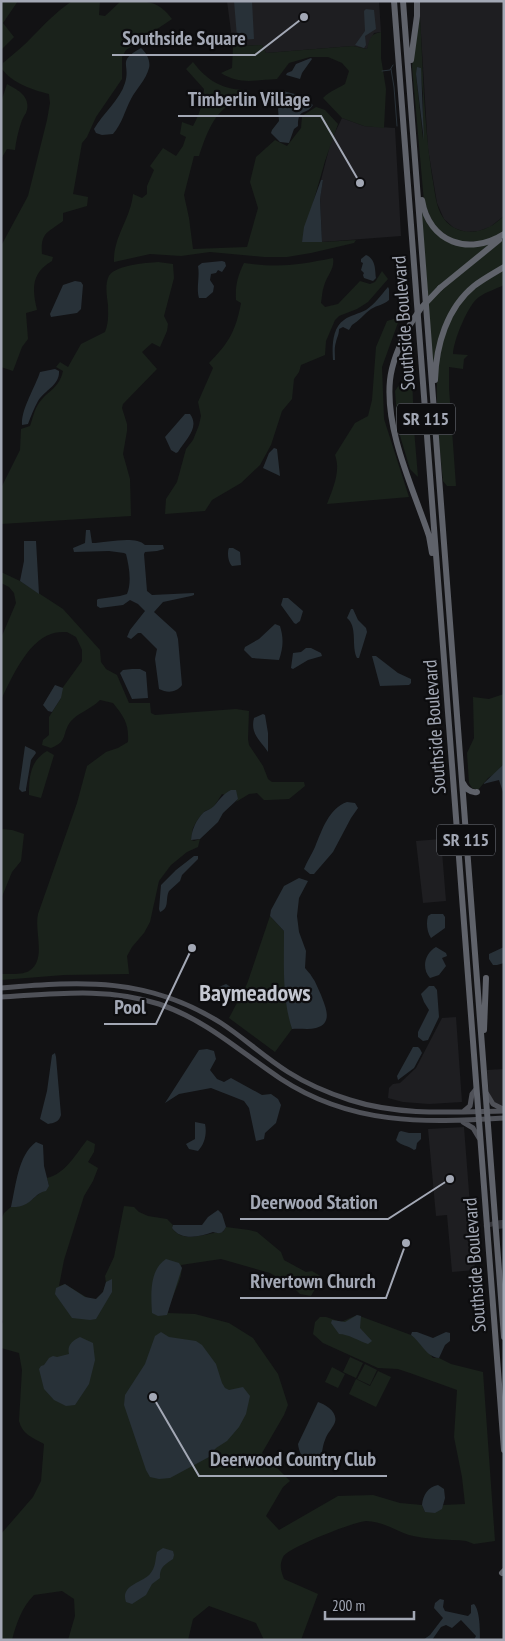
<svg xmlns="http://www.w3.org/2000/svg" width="505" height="1641" font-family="'PT Sans Narrow',sans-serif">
<rect width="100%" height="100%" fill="#121214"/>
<!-- built -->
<path fill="#1e1e21" d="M227,1H379L381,32L374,33L367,49L353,46L266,53L262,45L233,46Z
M419,1H504V216L490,227L479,231L466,232L454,228L444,219L437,203L428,149Z
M342,118L364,126L395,128L401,236L322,242L320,198L323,180H321L331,141Z
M441,839L446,901L423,903L416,841Z
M456,1017L462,1102L429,1104L403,1102L388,1098L389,1088L393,1084L400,1083L416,1068L442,1018Z
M504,1069V1108L496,1105L489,1093L487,1070Z
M464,1127L475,1270L452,1272L447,1215L436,1216L428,1129Z"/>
<!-- green -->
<path fill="#1a221b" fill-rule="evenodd" d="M1,1H18L3,23L14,37L1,50Z
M72,1H100L99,15L105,16L121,1C147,1 158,0 172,19L126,50L122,57V79L96,117L87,137L82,143L73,194L88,197L87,206L63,213V221C49,232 40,232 42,254L53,257L52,261C31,273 32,289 37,310L26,313L28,339L22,347L13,371L1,367V246L28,196L47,120L50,103L49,94C33,90 12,83 2,69L3,63C13,54 24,46 33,36C46,23 56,12 72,1Z
M419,1C423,59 423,118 432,176C435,190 435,207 444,219C454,233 474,235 489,227C494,225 499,220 504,216V231L484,242L456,241L435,228L424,202L412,66ZM420,67L423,94V139L416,74Z
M381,32V58L386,89L384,128L364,126L342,118L323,98C330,91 337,89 345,84L349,71L342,63L328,57H310L289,63L277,79C255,80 240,85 221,73L232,68L233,46L262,45L266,53L353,46L367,49C370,39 370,34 381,32Z
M193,62C208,82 224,90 248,90L251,103C244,104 233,103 227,107C212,116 204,141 199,156H194L184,195L189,218L193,249L247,247L258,208L250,182L256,157L275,140L287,146L301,128L302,116L316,107L325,110L338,124L325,161L302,242L320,241L324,242L356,240L354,243L311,253L287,257H264L210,252L181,256L150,254L114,262C113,237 131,218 133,194L142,198L147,194V186L154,170L150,166L163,148L176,156L183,146L186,137L180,134L182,122L193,126C200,113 203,103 204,89L186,69Z
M7,84C18,90 32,97 26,113C24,116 22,119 21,123C18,132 16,141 15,150L7,149L1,159V102Z
M420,197L424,214L449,242H494L428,298Z
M504,239V264L474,283L451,310L433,372L428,303L437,294Z
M333,258C335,269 327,275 324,286C322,291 322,297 321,303L325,307L338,304L360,281L370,284L375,282L382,271L388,279L368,302L357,309L339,316L335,320L326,341L325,355L301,365L299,372L294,379L292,399L282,411L271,445L260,465L241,483L212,500L205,511L165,514L166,499L177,482L186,449L193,440L199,425L201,416L198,402L213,368L209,363C229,343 236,330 241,303L236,300C235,285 238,275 244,263C279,268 298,265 333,258Z
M158,262L173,264L174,278L164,316L168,324L167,331L160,347L152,343L142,352L157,369L123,404L122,408L127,424V431L123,454L130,479L131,516L1,524V488L20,450L21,429L30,426C33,418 34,410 39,403C48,390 59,389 63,371L56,367L60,362L68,367L81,344L105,332C109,322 108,315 108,305C107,297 105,286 108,278C112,265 146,263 158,262Z
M504,269V285C496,289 486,292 479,297C468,304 453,342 453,354L468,355L464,359L463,369L449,367V388L456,486H447L443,481C438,428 425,342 464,299C475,286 490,278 504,269Z
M400,317L382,367L384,419L409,497L327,504C333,488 341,471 335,455L355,423L368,416L372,400L376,347L387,321Z
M409,370L412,374L414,429L418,477L410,469L398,429L395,391Z
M1,572L20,581L63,609L100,650L101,662L106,669L117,675L129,703H150L151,713L155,715L236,709L249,711L248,739L249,745L263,766L268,779L272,782H304L305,786L289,799L268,800H264L257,793L249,794L236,802L238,799L222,794L213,808L205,811L198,819L193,828L191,840L194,841L200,839L198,847L187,852L171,865L159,881L150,922L144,933L132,947L127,956L129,974L64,975L1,980V974C9,974 22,975 29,971C47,960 34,932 38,914L77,803L87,766L106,752L118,748L128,742C129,723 124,717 113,703L100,700C91,709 78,713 71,721C61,734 69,741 51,748L42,745L43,740L49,735V717L61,698V690L82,661V650L76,637L67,632C62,632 56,632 51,634C27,642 11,679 1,700V638L16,603L14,593L9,587L1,583Z
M504,694V764L496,773L488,778L478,790L472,788L469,783L467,753L474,738L473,697L489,699Z
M47,751L54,755L41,798L29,795C29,777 30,761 47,751Z
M1,829L12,830L24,834L21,861L12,872L1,899Z
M270,916L284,931L286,1001L292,1029L275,1052L229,1018L247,984Z
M87,1140L95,1144L94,1152L88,1162L98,1168L93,1181L84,1196L64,1260L59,1286L65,1284L91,1300L96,1299L103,1292L106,1283L105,1276L114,1257L124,1206L134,1207L139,1212L148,1216L167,1219L173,1225L172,1228C184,1245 207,1232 223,1232L226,1227L249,1230L257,1232L281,1252L284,1260L306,1272L312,1271L322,1277L311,1296L300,1294L291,1285L270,1273L221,1259L181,1265C185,1277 169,1299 168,1313L195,1314L229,1323L253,1338L278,1374L288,1405L284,1415L262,1453L290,1481L283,1487L266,1516L279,1530L338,1496L373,1495L400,1503L422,1505L425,1512L441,1509L443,1505L465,1504L462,1477L454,1437L457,1390L410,1373L398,1369L378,1368L323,1343L313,1334L315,1322L320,1317H326L341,1322L357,1315L411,1335L419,1341L433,1358H439L451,1364L483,1372L495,1541L474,1544L466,1541C448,1539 427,1540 409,1535C395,1530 381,1521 366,1521C353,1522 287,1548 283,1557C279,1566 281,1571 284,1579L318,1594L301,1640H264L256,1623L209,1606L193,1619L188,1640H68L75,1616L74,1599L62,1591L34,1595C22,1607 16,1624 12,1640H1V1534L33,1497L41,1481L44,1444C33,1438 22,1434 19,1421L22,1370L19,1353L1,1348V1325L3,1322L1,1317V1220L4,1213L11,1207C28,1207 36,1195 49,1186L47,1178C65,1174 76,1154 87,1140Z
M350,1357L363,1363L356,1378L343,1372Z
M365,1364L377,1370L370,1385L357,1379Z
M332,1367L345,1374L338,1388L325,1382Z
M378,1371L391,1377L376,1407L349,1394L356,1379L370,1386Z"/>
<!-- water -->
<path fill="#283138" d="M234,1H252L254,39L239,40L237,37Z
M366,9L374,10L376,29L365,36L366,45L364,48L355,45L365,31L364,11Z
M141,48C146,52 151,61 149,68C146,80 136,89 131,99C125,110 122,124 113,134L102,135L96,133L94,129C103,113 120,100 125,83C131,63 116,62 141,48Z
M312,59L302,73L300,79L286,75L287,73L292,71L296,64L311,58Z
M417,67L421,68L424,141L416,74Z
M279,90L299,95L313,105C306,116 298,107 298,126L294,129L289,143L280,142L271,133L272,130L279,121L277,96Z
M321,180H323L320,199L322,242H302L304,227Z
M366,255C376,259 375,270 376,278L373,281L364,278L363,275L364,273L361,270L363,263L361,262V259Z
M222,261L225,262L226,266L222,272L218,270L216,273L211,274L210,280L214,286L213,292L206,298H199C196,288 200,277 198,266L202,263Z
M75,281L81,282L83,285L81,309L77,313L51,317L50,314L63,285Z
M388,287L389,289V300C383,305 378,305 371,309C364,314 359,321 352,325L349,330L343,327L339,329C339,335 337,337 336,342C334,348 335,354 335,360H333C332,347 332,328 344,320C350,315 359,314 366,310C375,304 381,295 388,287Z
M55,369L59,371C60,385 45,390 38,401C34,408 31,416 28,424L22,425C21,409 35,388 40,372Z
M185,414H190C200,428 186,439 178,452L176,453L171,450L165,437Z
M274,448L277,449L280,476L263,468L269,453Z
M86,530H90L92,543C106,543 135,535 145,545H163L164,549L157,551L145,552L144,554L147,591L152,595L194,593V595L191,596L163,602L154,612L176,632L178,639L182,685C176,693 167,693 159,689L155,659L157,649L141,633H138L131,639L127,637L130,630L145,611L138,604L130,600L123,605L100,608L97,606V600L98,599L120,596L127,594C132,582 129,566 126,554L124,553L109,551L74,552L73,548L85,543Z
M24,541H36L39,594L20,581L24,561Z
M229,548H233L240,552L241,565L232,566C228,562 227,552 229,548Z
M283,598H288L303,611L300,621L296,624L294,623L281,605Z
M351,609H353L358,620L366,628L367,632L359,658H357C351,646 358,627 347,618Z
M275,624L280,626C284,639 283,648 279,660L252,658L244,650L245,647L259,639Z
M306,648H311L321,653L322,656L308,660L293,669L291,668L293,653L301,652Z
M372,656H376L398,673L411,679V683L409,685L380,686Z
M132,669H140L146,672L148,698L132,699L120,673L123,670Z
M55,685L63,688L61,698L52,712L48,711L43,705Z
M263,714L265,715L268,733V752C260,740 250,734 254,718Z
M25,746L35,751L36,753L31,760L26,789V791L22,792L19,789Z
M504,764V795L499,780L483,784Z
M231,790H236L238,799L223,813L218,822L200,839L191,840C192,829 196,820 204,812C207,810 211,809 214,806C220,799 223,794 231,790Z
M347,802L355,803L358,808L351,818L333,852L314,874H310L304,869C307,861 312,854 315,847C322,830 329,808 347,802Z
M194,856H198V859L182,875L180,881L169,891C165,899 170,908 160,912L159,909L161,885L176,870Z
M299,878L308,881L299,898L297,916L299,932L306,951L305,968C307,971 310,973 312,977C316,982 318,989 321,995C325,1006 334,1023 316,1028C308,1030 300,1028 292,1029C282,998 284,964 284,931L270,916L271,910L284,886Z
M431,914H443L445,917V928L431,938C427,932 426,923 428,916Z
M436,947L446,953L447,956L442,958L446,966L439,975L430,978C421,968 425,953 436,947Z
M504,947V963L497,965H493L489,959V954Z
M226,984C232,987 238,994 234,1001H231L218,992L219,987Z
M429,986H434L437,990L439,1017L428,1040L423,1041L418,1037V1032L429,1010L424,1002L421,994Z
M413,1047H418L420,1049L422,1053L414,1068L398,1080L397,1076Z
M207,1049L214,1051L216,1059L210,1070L217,1079L224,1082L231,1078L262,1095L271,1094L278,1099L281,1105L276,1123L265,1133L264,1139L256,1141L249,1108L244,1101L234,1097L211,1088L179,1094L165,1103L199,1050Z
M55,1053L56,1057L61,1115C59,1122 54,1123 48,1124L40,1119L47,1091L52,1055Z
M195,1122L205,1124C207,1133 205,1144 198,1151L189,1149L186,1144L195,1139Z
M401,1131L409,1133H421V1139L417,1143L416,1149L414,1150C408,1145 401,1146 396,1140L399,1132Z
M36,1142L43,1145L44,1166L49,1186L46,1191C33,1193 32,1208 11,1207C16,1186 18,1155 36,1142Z
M218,1210L222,1214L226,1227C222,1234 220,1234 213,1232C200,1237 181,1241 172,1228L173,1225H202L208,1217Z
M166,1259L179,1263L182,1268L167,1315L158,1316L152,1313C151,1295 149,1270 166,1259Z
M112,1279V1292L96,1319L90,1320L72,1318L55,1294L56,1288L65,1284L85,1297L96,1299L103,1292L106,1282Z
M357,1315L361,1316L360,1328L372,1341L368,1344C359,1341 348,1334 339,1334L331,1323L332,1320L345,1322Z
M161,1332L169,1337L196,1341L202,1345L216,1364L222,1383L225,1388L229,1390L243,1387L250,1396L246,1414L239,1427L227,1441L216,1448L209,1457L170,1478L159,1479L150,1477L146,1470L124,1405L125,1395L145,1364L155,1336Z
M412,1332H417L433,1338L446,1332L450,1333V1341L445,1345L439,1358C426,1357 421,1342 411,1335Z
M80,1337L93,1343L95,1360L89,1384L75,1405L66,1406L54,1400L44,1389L39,1369L41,1366L44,1365L49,1358L53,1356L57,1357L69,1354C67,1345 72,1341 80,1337Z
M318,1402C325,1404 338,1412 335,1422C333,1428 327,1433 325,1440C322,1447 323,1453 319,1459L311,1462C302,1459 299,1452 298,1444Z
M438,1485L444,1489L445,1498L442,1509L435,1513L425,1512L422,1505C423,1495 428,1487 438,1485Z
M163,1548L173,1551L174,1555L173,1559C165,1564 159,1568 160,1578L152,1584L146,1595L132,1604L126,1602C120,1585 142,1583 150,1574C156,1567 155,1560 157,1552Z
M440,1599L444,1600L443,1607L445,1611L468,1616L471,1613V1605L474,1604C480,1610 480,1631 480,1640H474L476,1636L461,1620L452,1628L446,1625L441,1627L432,1640H423L430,1635L443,1618L434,1608L435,1603Z"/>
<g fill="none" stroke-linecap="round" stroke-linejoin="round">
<!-- stream -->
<path stroke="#283138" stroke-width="1" d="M391,69L394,87L397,126
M382,71L390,70L393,65"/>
<!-- minor -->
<path stroke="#333439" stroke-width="4.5" d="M486,1226L495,1223L504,1222
M495,1227L504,1226"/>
<!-- major -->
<path stroke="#4f5158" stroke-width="5" d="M1,988C83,981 148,977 221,1023C244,1038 264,1057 288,1072C307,1084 328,1093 350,1100C400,1116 452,1112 504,1111
M1,997C54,994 107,987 159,1004C208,1021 239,1051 281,1079C351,1125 424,1123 504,1118
M487,1094L493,1104L503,1109
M464,1111L470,1106L472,1094L476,1089
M463,1122L473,1128L479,1138"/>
<!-- highway -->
<path stroke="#5f626a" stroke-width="6" d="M394,1L504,1450
M403,1L504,1337
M411,60L417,16V1
M422,200C429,243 469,256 504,234
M440,288L499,240
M407,329C400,345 392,362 390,380C385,431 413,488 429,536L432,553
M435,380C436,345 447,308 474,286C483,279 494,273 504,267
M463,783C466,789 470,793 477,792
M484,1030L486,978
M502,1573L504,1571"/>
<!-- highway-bridge -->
<path stroke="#5f626a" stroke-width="6" d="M407,329L421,308L440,288"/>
</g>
<g text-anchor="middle" stroke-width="4.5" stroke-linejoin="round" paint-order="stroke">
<!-- shield labels -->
<g fill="#0d0d0f" stroke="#767a83" stroke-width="1">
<rect x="397" y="403.5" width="58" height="31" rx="4"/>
<rect x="437" y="824.5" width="58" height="31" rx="4"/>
</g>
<g font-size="18" font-weight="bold" fill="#a3a8b5">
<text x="426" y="425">SR 115</text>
<text x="466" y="846">SR 115</text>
</g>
<!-- street labels -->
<g font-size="19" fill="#a3a8b5" stroke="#0d0d0f">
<text transform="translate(403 323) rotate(-94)" y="7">Southside Boulevard</text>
<text transform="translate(434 727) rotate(-94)" y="7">Southside Boulevard</text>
<text transform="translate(474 1265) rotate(-94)" y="7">Southside Boulevard</text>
</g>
<!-- district labels -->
<g font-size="24" font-weight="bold" fill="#c4c7d1" stroke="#0d0d0f">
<text x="255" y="1001">Baymeadows</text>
</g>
</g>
<!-- callouts -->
<path fill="none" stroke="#a3a8b5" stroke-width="2" d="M304 17L255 55H112M360 183L321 116H178M192 948L156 1024H104M450 1179L388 1219H240M406 1243L386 1298H240M153 1397L199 1476H387"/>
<g fill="#a3a8b5" stroke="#0d0d0f" stroke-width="2">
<circle cx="304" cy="17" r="5"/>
<circle cx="360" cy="183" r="5"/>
<circle cx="192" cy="948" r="5"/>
<circle cx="450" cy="1179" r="5"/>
<circle cx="406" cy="1243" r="5"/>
<circle cx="153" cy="1397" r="5"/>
</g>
<g font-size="20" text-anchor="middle" font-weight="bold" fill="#a3a8b5" stroke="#0d0d0f" stroke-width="4.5" stroke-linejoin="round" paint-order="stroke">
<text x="184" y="45">Southside Square</text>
<text x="249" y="106">Timberlin Village</text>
<text x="130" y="1014">Pool</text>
<text x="314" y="1209">Deerwood Station</text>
<text x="313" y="1288">Rivertown Church</text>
<text x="293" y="1466">Deerwood Country Club</text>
</g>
<!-- border -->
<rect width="505" height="1641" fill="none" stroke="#a3a8b5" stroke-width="5"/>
<!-- scale -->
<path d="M325 1611v8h89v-8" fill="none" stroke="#a3a8b5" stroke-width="2.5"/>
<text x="332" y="1611" font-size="15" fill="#a3a8b5" stroke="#0d0d0f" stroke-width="4" paint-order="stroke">200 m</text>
</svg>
